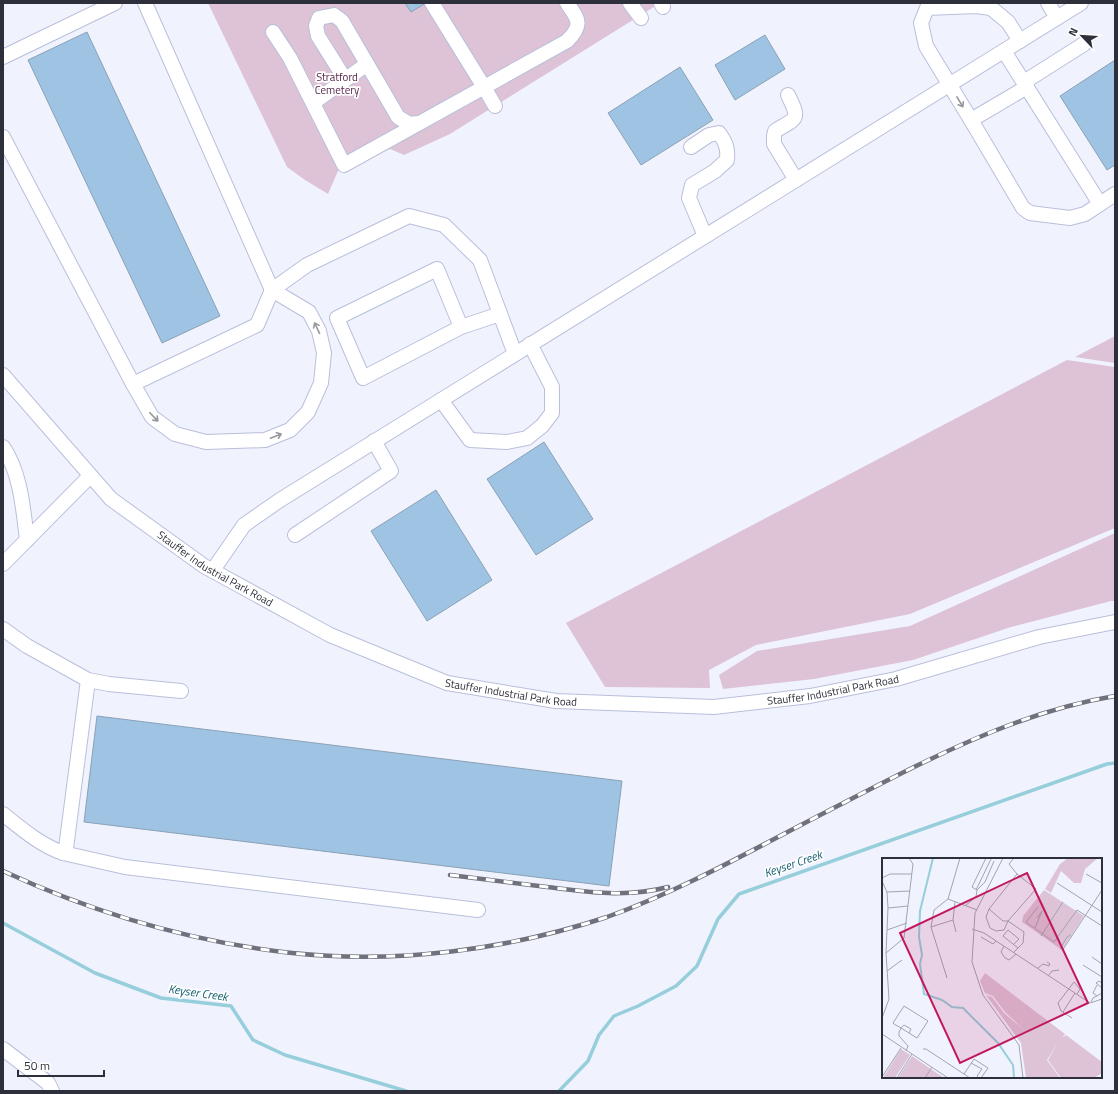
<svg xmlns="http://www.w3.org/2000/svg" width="1118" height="1094" font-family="'Titillium Web',sans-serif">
<rect width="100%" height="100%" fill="#f0f3fe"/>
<!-- green -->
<path fill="#ddc3d5" d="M208,3H655L657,5L450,134L404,155L390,149L338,171L328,194L305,180L287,167Z
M1115,336V363L1075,357Z
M1067,360L1115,367V528L910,614L756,645L709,670L710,688L605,687L566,623Z
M1115,533V601H1111L1011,627L913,660L814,679L723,689L719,675L757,651L910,626Z"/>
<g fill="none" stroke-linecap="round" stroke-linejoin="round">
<!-- stream -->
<path stroke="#96cedb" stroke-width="3.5" d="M3,923L95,973L161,998L231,1006L253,1040L285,1055L406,1091
M559,1091L588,1061L599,1035L614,1016L638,1006L676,986L697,966L718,919L739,894L1107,764L1115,763"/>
</g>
<!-- building -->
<path fill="#9ec3e3" stroke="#8ba1b5" d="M405,3H426L411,12Z
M87,32L220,316L162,343L28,60Z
M765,35L785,69L735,100L715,65Z
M1115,60V165L1107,170L1060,96Z
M680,67L713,120L641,165L608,113Z
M544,442L593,519L536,555L487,479Z
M436,490L492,580L427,621L371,531Z
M97,716L622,781L609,886L84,822Z"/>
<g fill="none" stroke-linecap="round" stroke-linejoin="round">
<defs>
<g id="minor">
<path d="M432,3L484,87L495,106"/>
<path d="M630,3L641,18"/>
<path d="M661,3L663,7"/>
<path d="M1048,3L1057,18"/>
<path d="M273,32L290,58L344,165L567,41C583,25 579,20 567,3"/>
<path d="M1020,41L1008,22L991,8L976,6L927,8L921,23L926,46L971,120L1023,208L1030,213L1070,218L1085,214L1115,194"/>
<path d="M1004,51L1100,204"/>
<path d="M3,57L115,3"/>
<path d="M345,79L318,36L316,26L319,18L334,15L342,21L398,117L409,124L419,123"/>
<path d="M1024,82L1084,44"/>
<path d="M788,95C800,120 798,117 775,131L774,136V144L796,180"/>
<path d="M313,103L367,64"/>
<path d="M971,120L1027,87"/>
<path d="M3,137L133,384L257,325L272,290L307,265L409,216L444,225L480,260L515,354"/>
<path d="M691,147L709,135L719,133C726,143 728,148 727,160L715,171L692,185L689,198L705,236"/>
<path d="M461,327L437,269L337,318L363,378L461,327L500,314"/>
<path id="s1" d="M3,375L111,499L204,566L330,635L447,683L556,701L714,707L810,696L896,679L1039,637L1115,622"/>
<path d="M133,384L152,417L175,434L206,442L265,440L290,430L308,412L321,383L324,353L319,331L309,312L272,290L145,3"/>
<path d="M441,400L470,440L507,442L527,438L542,426L552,413V387L530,344"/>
<path d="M3,447C21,474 23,508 27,540"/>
<path d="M295,535L391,471L374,441"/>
<path d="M3,564L90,476"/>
<path d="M213,570L244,525L280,500L1081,3"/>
<path d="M3,629L27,646L88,680L109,684L181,691"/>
<path d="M3,814C22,829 40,845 63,853L66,848L88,680"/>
<path d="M63,853L125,867L478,910"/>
<path d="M3,1049L48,1083L52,1091"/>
</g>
</defs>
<!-- minor casing -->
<use href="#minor" stroke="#b9bfdb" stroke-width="16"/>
<!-- minor -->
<use href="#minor" stroke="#fff" stroke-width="14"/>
<defs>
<path id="rail" d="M3,871C94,913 192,942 292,953C397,964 507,950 607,917C666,896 723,866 778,837C822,814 866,791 910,769C975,737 1042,708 1115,696
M450,875C483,879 515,883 547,887C590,892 626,898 668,887"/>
</defs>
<!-- rail casing -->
<use href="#rail" stroke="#6f717c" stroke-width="4.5"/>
<!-- rail -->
<use href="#rail" stroke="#fff" stroke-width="3" stroke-dasharray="9" stroke-linecap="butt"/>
</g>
<!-- one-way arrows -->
<defs><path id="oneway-shaft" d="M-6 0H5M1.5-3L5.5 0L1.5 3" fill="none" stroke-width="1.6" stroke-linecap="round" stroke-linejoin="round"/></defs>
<g stroke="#96979c">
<use href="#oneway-shaft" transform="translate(960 102) rotate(59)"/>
<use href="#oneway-shaft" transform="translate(317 328) rotate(-115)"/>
<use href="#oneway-shaft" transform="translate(154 417) rotate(46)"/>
<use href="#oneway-shaft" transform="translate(276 436) rotate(-21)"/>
</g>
<g text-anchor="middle" stroke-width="3.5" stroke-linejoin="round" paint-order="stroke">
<!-- park labels -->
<g font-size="11" fill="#552349" stroke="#fff">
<text x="337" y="81">Stratford<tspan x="337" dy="13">Cemetery</tspan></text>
</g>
<!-- street labels -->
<g font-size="11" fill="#2d2f3a" stroke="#fff">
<text dy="4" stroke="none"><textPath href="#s1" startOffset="290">Stauffer Industrial Park Road</textPath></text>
<text dy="4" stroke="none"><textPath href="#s1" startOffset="938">Stauffer Industrial Park Road</textPath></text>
<text dy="4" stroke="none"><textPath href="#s1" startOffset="614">Stauffer Industrial Park Road</textPath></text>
</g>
<!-- water labels -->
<g font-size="12" font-style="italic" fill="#196271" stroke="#fff">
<text transform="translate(793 864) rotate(-19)" y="4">Keyser Creek</text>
<text transform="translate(198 993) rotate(8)" y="4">Keyser Creek</text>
</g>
</g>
<!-- overview -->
<g transform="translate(882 858)">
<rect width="220" height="220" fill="#f0f3fe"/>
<path d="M186,0H216L203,11L199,25H192L179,13L169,35L163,31L178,6ZM162,32L202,58L180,92L140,64L141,58ZM103,115L183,176L180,180L184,177L220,204V215L212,220H179L166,202L176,184L165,202L178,220H144L139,185L104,137L110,139L122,155L143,173L123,154L111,138L103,135L98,123ZM19,191L28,197L13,220H1ZM30,198L62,220H16Z" fill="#ddc3d5"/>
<path fill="none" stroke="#96cedb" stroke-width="2" d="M51,0L38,53L37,79L40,97L38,106L42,136L60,142L70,149L81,150L116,185L131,207L132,220"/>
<path fill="none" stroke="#a2a5b0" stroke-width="1" d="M78,0L66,41L95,52M121,0L93,55L90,104L101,137L137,187L141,220M132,0L127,6L135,16M204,16L220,25M0,20L8,16H30M0,23L5,34L6,50L4,95L7,141L0,160M175,25L220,54M94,32L109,1M95,32L103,24L112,3M5,34L28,33M66,41L52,52L49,69L71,62M73,44L71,62L74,74M84,47L94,39L95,32L90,29L104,0M156,49L144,64L172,84L195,52L220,68M6,50L26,48M107,51L104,59L108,70L114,73L122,72L126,63L154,31L135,16L107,51L121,63H126L142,74L141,85L132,94M49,69L65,120M153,70L160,53L155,60M90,71L102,75L208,145L220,141M5,72L25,65M159,78L181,44M99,79L111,86L114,83M132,86L137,81L126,72L121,78L136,90M122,88L119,94L123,100L127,102L134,96M178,91L185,79L189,77M180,93L220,32M4,95L22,80L31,6L27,0M210,99L220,106M201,107L220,119M156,110L161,106L167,108L168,106L165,104M5,113L20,102M167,117L170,113L177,112M220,125L217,123L214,125L220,130M215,138L211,135L215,127M209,144L211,140L220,135M181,154L193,135M190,160L179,153L176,145L192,124L198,131L195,136M0,176L66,220M41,191H44L88,220M24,193L26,188L17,178V174L19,170L22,167L29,171L27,175L19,170L12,166L11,165L22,148L46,163L35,180L27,175M89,205L100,211L95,218L97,220M82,216L92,201L106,210L99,220M0,219L19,190M15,220L30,196M43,220L50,209"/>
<path fill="#c2185b" fill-opacity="0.15" stroke="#c2185b" stroke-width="2" d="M145,15L206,145L78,205L18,75Z"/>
<rect width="220" height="220" fill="none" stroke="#2d2f3a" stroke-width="2"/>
</g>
<!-- border -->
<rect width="1118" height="1094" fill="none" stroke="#2d2f3a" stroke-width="8"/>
<!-- north arrow -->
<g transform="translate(1082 36) rotate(295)" stroke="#ffffff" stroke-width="3" paint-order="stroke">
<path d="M0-3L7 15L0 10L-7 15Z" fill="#2d2f3a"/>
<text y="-6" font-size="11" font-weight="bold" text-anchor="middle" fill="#2d2f3a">N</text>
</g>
<!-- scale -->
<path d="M18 1070v6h86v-6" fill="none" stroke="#2d2f3a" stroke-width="2"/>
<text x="24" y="1070" font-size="12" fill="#2d2f3a" stroke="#ffffff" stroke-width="3" paint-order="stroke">50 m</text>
</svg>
